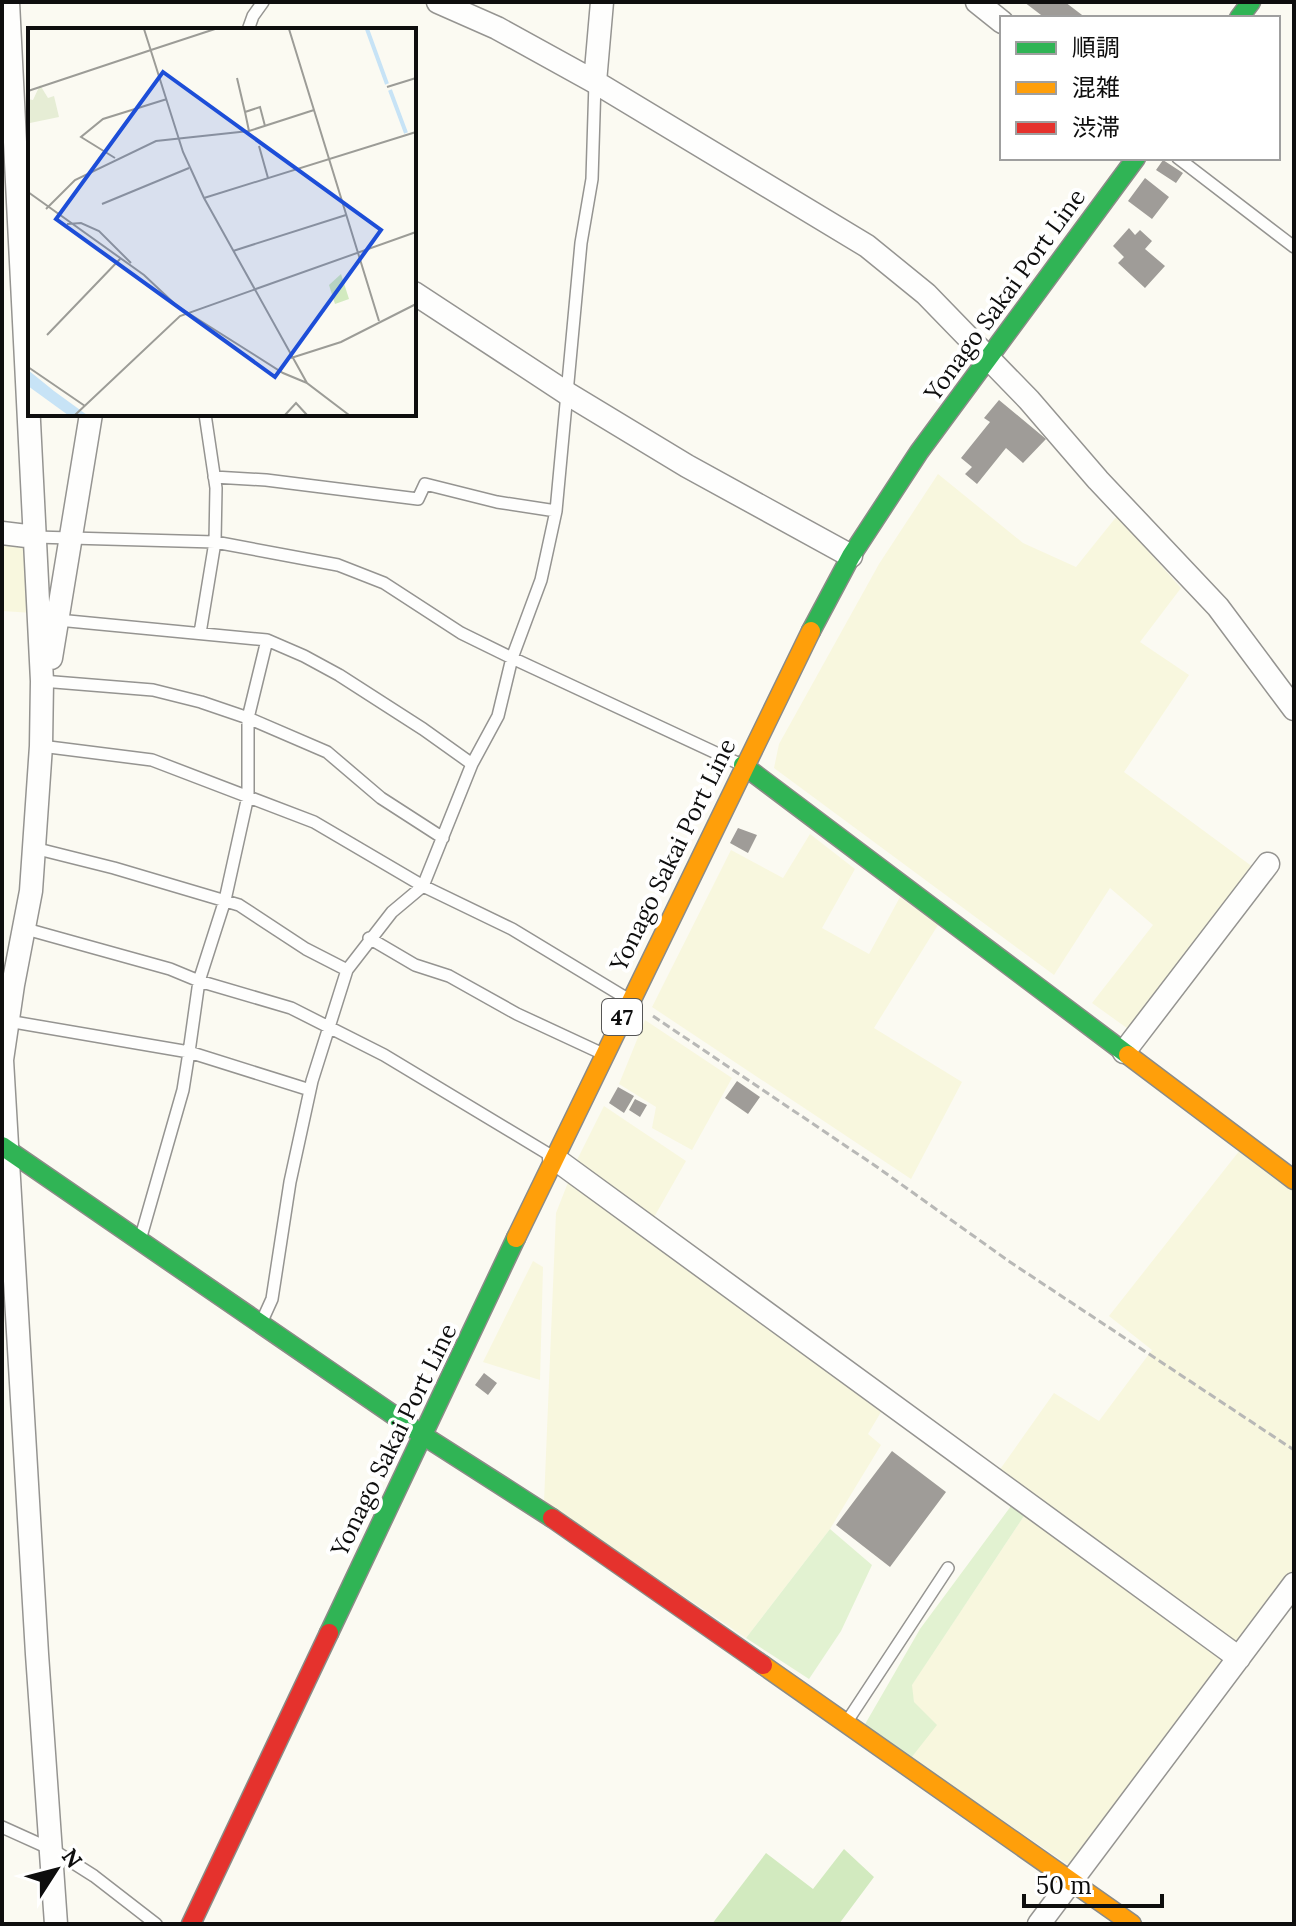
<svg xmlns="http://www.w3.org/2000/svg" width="1296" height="1926" font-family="Lora,'Noto Sans JP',serif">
<rect width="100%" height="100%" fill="#fbfaf2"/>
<!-- farmland -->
<path fill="#f8f7de" d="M938,474L1023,543L1076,567L1117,516L1181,588L1140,642L1189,675L1124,772L1257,870L1131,1031L1092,1003L1153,925L1110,888L1054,975L774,768L779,744L879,564Z
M2,541L25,543L33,613L2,611Z
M810,834L855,869L822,928L869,954L900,897L938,925L874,1028L962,1082L911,1179L652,1007L731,850L783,878Z
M645,1020L732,1078L692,1150L652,1128L656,1107L619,1084Z
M604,1106L686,1161L653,1219L574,1166Z
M1240,1150L1294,1191V1570L1234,1651L996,1475L1054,1393L1099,1421L1152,1350L1109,1316Z
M569,1180L881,1412L868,1434L881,1445L830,1529L746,1638L544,1502L556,1213Z
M533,1261L543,1267L540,1380L483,1362Z
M1026,1513L1230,1657L1073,1862L1067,1864L911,1758L914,1702L911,1686Z"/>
<!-- green -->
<path fill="#e2f2d1" d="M1011,1506L1026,1513L912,1685L914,1702L937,1725L911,1758L864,1726L920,1629Z
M830,1529L872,1565L841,1631L809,1679L746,1638Z"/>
<!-- forest -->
<path fill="#d2eabf" d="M844,1849L874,1877L839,1924H712L766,1853L813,1889Z"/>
<!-- building -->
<path fill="#9f9c98" d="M1024,2H1065L1086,18H1045Z
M1163,160L1183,173L1176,183L1156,170Z
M1145,178L1169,197L1152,219L1128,201Z
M1129,228L1135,235L1140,230L1152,241L1145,249L1165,266L1145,288L1118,263L1124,257L1113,246Z
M999,400L1046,439L1023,463L1006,448L977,484L965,474L972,467L961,458L990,422L984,418Z
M738,828L757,835L748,853L730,843Z
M737,1081L760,1097L748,1114L725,1098Z
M618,1087L634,1096L624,1113L609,1103Z
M635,1099L647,1105L640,1117L629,1110Z
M484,1373L497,1383L488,1395L475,1385Z
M892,1451L946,1492L890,1567L836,1525Z"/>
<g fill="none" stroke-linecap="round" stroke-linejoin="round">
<defs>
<path id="lane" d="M248,30L253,16L263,2
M1178,158L1294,247
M214,477L266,480L418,499L425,484L497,502L556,511
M35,537L215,542L338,565L384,583L461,633L512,658L742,765
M58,620L267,640L304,656L339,675L423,729L472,764
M200,633L215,542L216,488L205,414
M267,640L248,718L327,752L381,798L443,838
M42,681L153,690L201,702L248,718V796L225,900L199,981L189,1052L310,1090
M41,746L152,760L314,822L423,886L512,929L626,998
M34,848L114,868L239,905L306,949L347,970
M26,929L170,969L199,981L291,1008L384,1055L550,1155
M369,938L415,965L449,976L517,1014L601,1053
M8,1021L189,1052L183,1090L140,1240
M262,1321L272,1299L290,1182L312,1081L347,970L392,912L423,886L472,764L498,716L512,658L541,580L556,511L581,243L592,179L595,82
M846,1723L948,1568
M2,1827L53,1850L94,1876L156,1924"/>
<path id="street" d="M8,2L42,681L41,746L31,891L13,985L2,1060L37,1654L56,1924
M438,2L497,28L595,82L867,246L926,294L1029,400L1098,480L1218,607L1294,709
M977,2L1002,22
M595,82L602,2
M414,293L568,394L687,466L851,556
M2,533L35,537
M51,658L91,414
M1124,1052L1268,864
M554,1158L1239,1658
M1039,1924L1294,1584"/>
<path id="fast" d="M1239,18L1251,2
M811,631L851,556L919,452L1136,158
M743,765L1128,1055
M2,1146L424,1436L552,1518
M329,1633L516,1238"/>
<path id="slow" d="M1128,1055L1294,1180
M516,1238L811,631
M763,1665L1132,1924"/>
<path id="jam" d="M552,1518L763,1665
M191,1924L329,1633"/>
</defs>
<!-- lane casing -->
<use href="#lane" stroke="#959491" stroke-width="14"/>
<!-- street casing -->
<use href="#street" stroke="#959491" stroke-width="25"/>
<!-- fast casing -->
<use href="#fast" stroke="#8b8b87" stroke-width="21"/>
<!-- slow casing -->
<use href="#slow" stroke="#8b8b87" stroke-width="21"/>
<!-- jam casing -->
<use href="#jam" stroke="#8b8b87" stroke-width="21"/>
<!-- path -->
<path stroke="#b8b8b6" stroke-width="3" stroke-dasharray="8 4" stroke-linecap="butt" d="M653,1016L877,1167L1010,1262L1294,1450"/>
<!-- lane -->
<use href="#lane" stroke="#fefefd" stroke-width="11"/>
<!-- street -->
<use href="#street" stroke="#fefefd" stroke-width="22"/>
<!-- fast -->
<use href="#fast" stroke="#30b455" stroke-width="18"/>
<!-- slow -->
<use href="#slow" stroke="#ff9f0a" stroke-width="18"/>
<!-- jam -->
<use href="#jam" stroke="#e5322d" stroke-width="18"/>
</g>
<g text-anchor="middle" stroke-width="8" stroke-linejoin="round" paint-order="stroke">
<!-- shield labels -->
<rect fill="#fff" stroke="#565656" stroke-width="2" x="602" y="999" width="40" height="36" rx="6"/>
<g font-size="22" font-weight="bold" fill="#0e0e0e">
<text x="622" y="1025">47</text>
</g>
<!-- street labels -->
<g font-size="24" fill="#0e0e0e" stroke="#fff">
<text transform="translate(1005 295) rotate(-54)" y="8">Yonago Sakai Port Line</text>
<text transform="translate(673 855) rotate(-64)" y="8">Yonago Sakai Port Line</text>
<text transform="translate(394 1440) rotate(-64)" y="8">Yonago Sakai Port Line</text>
</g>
</g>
<!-- overview -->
<g transform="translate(28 28)">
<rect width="388" height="388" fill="#fbfaf2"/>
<path d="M313,246L321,271L307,276L301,257Z" fill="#d2eabf"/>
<path d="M12,57L20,70L26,68L31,89L2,95L0,71L5,72Z" fill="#e6edd5"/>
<path d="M0,342L26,363L59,387H40L0,358Z" fill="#c7e3f6"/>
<path fill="none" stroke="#c7e3f6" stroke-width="4" d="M339,1L359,56M362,62L378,105"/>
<path fill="none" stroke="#9c9c97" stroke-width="2" d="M116,1L155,124L176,170L279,355L321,387M261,1L351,293M123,22L187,1M209,50L217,84M359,59L388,50M0,63L123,22M221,103L217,84L232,79L237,98M231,118L240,150M87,130L53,109L75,91L139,71M0,164L116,247L149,278L255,345L279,355M176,170L388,104M74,176L161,140M18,181L47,152L128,113L221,103L286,82M39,196L53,195L71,203L103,235M205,223L318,187M19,307L92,231M263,330L313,314L388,276M0,339L57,378M47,387L152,288L388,204M257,387L268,375L279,387"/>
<path fill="#1d4ed8" fill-opacity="0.15" stroke="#1d4ed8" stroke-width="4" d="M135,44L353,202L247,349L28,191Z"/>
<rect width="388" height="388" fill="none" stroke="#0e0e0e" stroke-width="4"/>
</g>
<!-- border -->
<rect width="1296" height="1926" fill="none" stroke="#0e0e0e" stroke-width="8"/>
<!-- legend -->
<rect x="1000" y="16" width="280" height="144" fill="#ffffff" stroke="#9f9f9f" stroke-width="2"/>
<rect x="1016" y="42" width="40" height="12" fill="#30b455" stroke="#9f9f9f" stroke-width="2"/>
<text x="1072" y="56" font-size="24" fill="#0e0e0e">順調</text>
<rect x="1016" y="82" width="40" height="12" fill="#ff9f0a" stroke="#9f9f9f" stroke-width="2"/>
<text x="1072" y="96" font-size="24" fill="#0e0e0e">混雑</text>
<rect x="1016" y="122" width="40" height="12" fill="#e5322d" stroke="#9f9f9f" stroke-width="2"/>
<text x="1072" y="136" font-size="24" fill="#0e0e0e">渋滞</text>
<!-- north arrow -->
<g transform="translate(56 1870) rotate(54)" stroke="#ffffff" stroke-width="6" paint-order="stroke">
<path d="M0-6L14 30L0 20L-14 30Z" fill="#0e0e0e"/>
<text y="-12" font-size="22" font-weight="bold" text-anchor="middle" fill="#0e0e0e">N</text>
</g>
<!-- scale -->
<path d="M1024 1894v12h138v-12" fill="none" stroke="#0e0e0e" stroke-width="4"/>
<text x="1036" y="1894" font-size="24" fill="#0e0e0e" stroke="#ffffff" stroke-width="6" paint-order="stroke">50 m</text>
</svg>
